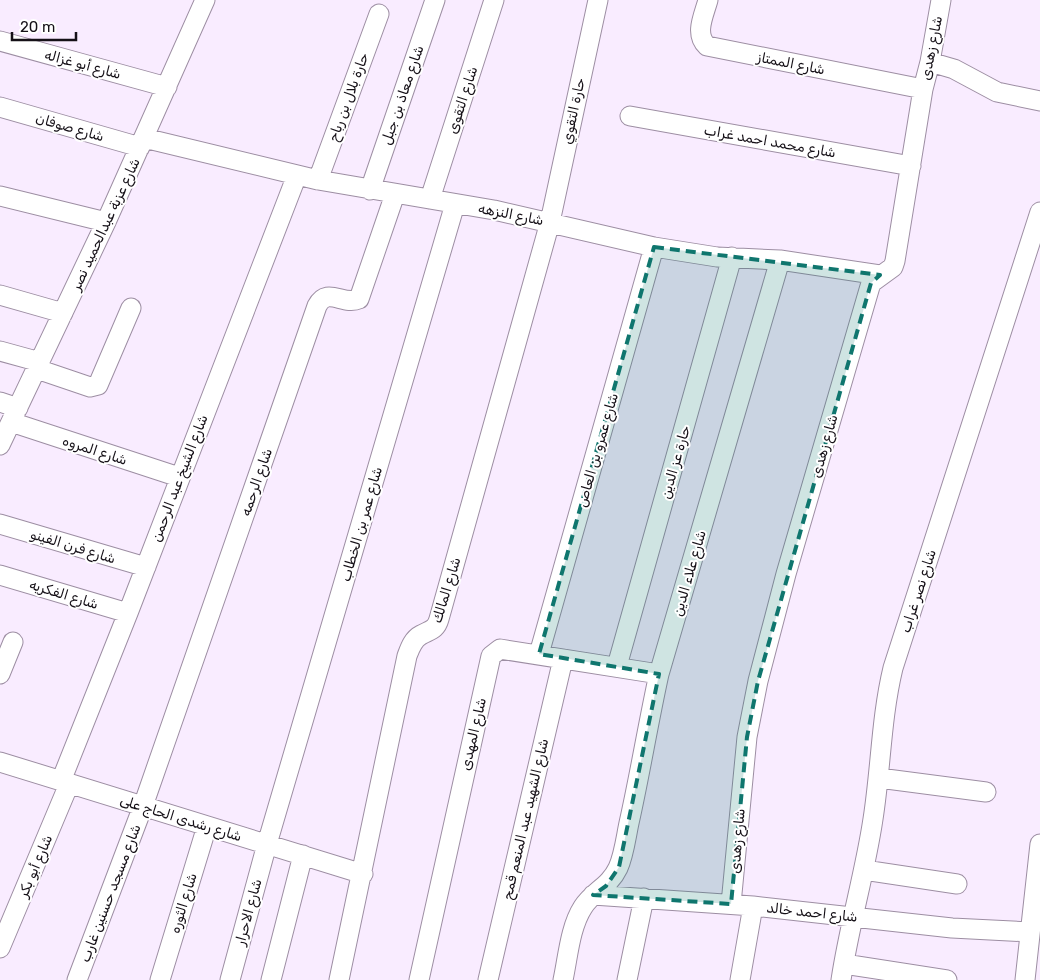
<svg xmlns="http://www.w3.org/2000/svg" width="1040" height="980" font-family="Rubik,Cairo,sans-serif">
<rect width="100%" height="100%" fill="#f9ecff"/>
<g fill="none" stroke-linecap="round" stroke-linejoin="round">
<defs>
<path id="minor" d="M708,0C704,15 694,34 707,46L923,89
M0,41L167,87
M930,62L954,69L997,92L1040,101
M0,107L140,147
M630,116L911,166
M144,138L318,180L494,210L654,247L717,257L780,260L880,275
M318,180L379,14
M370,190L435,0
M0,196L106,222
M430,199L494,0
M0,295L63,313
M0,351L40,362
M37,369L90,387L98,385L131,308
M0,402L18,408
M11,422L179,477
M0,445L106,222L205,0
M0,524L146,567
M0,575L128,613
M539,654L654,247
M617,666L732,257
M0,674L13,642
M0,762L363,874
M879,778L986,792
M61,781L128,613L297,175
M864,870L957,884
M593,895L753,906L952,928L1030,932
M731,904L747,737L758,681L786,574L871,283L893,267L895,261L923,89L930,62L941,0
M0,948L69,784
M844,964L947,980
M77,980L143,806L317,306C327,286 343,306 359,299L395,194
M160,980L207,826
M230,980L267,844L455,204
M271,980L303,855
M339,980L407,656C410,648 413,639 421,635C430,630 436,630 439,619L550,222L598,0
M419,980L491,656L500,649L659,674
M488,980L563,659
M563,980C568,957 570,927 583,907C593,891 609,887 618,868C624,855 626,837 629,823C640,774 648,724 659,674L780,260
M627,980L644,898
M740,980L753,906
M841,980C849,926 865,873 873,819C881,768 881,718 893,668L1040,212
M1025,980L1040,844"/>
</defs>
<!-- minor casing -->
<use href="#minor" stroke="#9d8ea3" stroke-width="21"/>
<!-- minor -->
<use href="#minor" stroke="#fff" stroke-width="19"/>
</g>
<!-- marked area -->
<path fill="#0f766e" fill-opacity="0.2" stroke="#0f766e" stroke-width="4" stroke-dasharray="10 6" stroke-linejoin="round" d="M654,247L880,275L871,283L758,681L747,737L731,904L593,895L606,886L619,867L659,674L539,654Z"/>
<g text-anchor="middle" stroke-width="4" stroke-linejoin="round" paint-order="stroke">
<!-- street labels -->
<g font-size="14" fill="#151017" stroke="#fff">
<text transform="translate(931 48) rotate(-79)" y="5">شارع زهدى</text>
<text transform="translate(791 63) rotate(11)" y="5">شارع الممتاز</text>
<text transform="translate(83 64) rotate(15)" y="5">شارع أبو غزاله</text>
<text transform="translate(402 95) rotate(-71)" y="5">شارع معاذ بن جبل</text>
<text transform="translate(348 97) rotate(-70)" y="5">حارة بلال بن رباح</text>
<text transform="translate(462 100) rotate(-72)" y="5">شارع التقوى</text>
<text transform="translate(573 111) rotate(-78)" y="5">حارة التقوي</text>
<text transform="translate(70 127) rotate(16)" y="5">شارع صوفان</text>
<text transform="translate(770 141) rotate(10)" y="5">شارع محمد احمد غراب</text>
<text transform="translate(511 214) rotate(11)" y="5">شارع النزهه</text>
<text transform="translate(105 224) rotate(-65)" y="5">شارع عزبة عبدالحميد نصر</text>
<text transform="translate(824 446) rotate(-74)" y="5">شارع زهدى</text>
<text transform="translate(95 450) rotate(18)" y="5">شارع المروه</text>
<text transform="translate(597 450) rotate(-74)" y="5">شارع عمرو بن العاص</text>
<text transform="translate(675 462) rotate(-74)" y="5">حارة عز الدين</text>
<text transform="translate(179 478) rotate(-69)" y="5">شارع الشيخ عبد الرحمن</text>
<text transform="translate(256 482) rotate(-71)" y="5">شارع الرحمه</text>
<text transform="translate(361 524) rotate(-74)" y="5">شارع عمر بن الخطاب</text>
<text transform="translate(73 546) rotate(17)" y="5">شارع فرن الفينو</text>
<text transform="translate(689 573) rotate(-74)" y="5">شارع علاء الدين</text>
<text transform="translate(446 590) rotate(-73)" y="5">شارع المالك</text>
<text transform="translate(918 591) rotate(-72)" y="5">شارع نصر غراب</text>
<text transform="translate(64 594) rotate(17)" y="5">شارع الفكريه</text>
<text transform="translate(473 734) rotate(-77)" y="5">شارع المهدى</text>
<text transform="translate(181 818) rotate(17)" y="5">شارع رشدى الحاج على</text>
<text transform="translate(525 819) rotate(-77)" y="5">شارع الشهيد عبد المنعم قمح</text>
<text transform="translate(737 841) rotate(-85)" y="5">شارع زهدى</text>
<text transform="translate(35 866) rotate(-67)" y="5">شارع أبو بكر</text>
<text transform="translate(110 893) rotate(-69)" y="5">شارع مسجد حسنين غارب</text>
<text transform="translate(183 903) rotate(-73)" y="5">شارع الثوره</text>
<text transform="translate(248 912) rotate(-75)" y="5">شارع الاحرار</text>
<text transform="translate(812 912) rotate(6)" y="5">شارع احمد خالد</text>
</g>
</g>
<!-- scale -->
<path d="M12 32v8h64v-8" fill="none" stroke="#151017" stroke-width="2.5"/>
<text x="20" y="32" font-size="15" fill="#151017" stroke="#ffffff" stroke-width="4" paint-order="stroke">20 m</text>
</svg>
